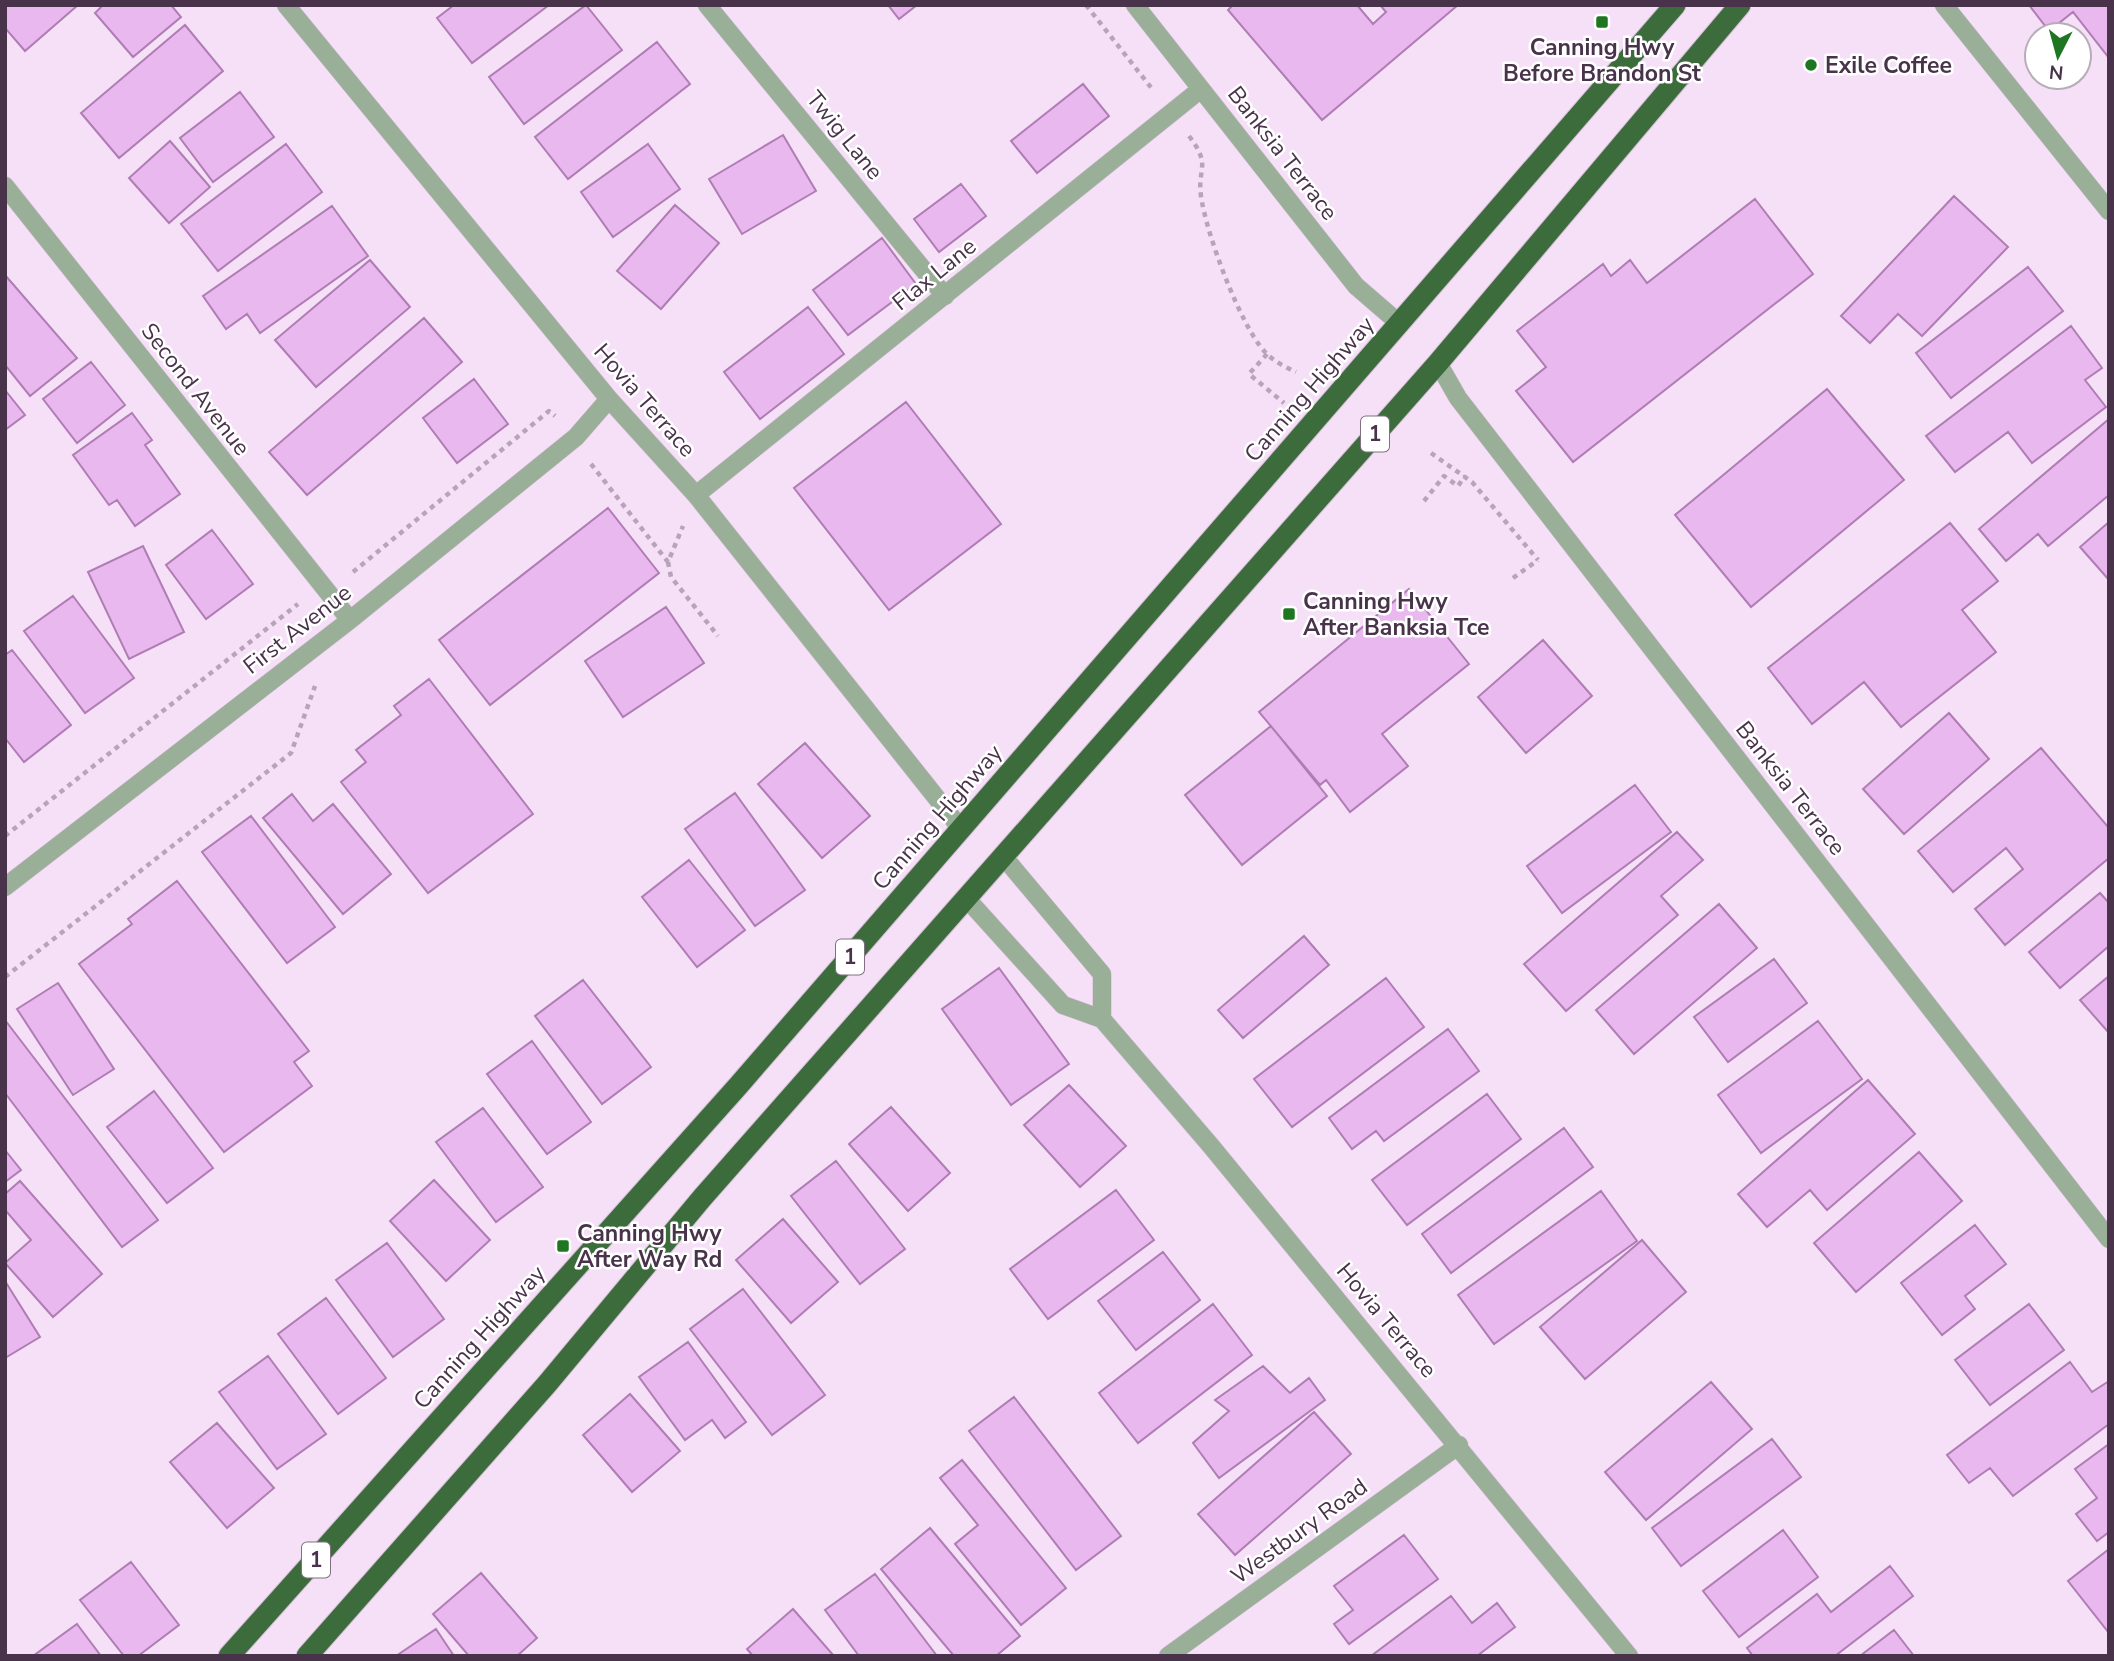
<svg xmlns="http://www.w3.org/2000/svg" width="2114" height="1661" font-family="'Nunito Sans',sans-serif">
<rect width="100%" height="100%" fill="#f6e0f8"/>
<!-- building -->
<path fill="#e9b8ee" stroke="#af7db4" stroke-width="2" d="M5,5H78L25,51L5,28Z
M103,5H171L181,17L133,57L95,13Z
M454,5H549L472,63L437,18Z
M586,5L622,50L524,124L489,77Z
M888,5H917L899,19Z
M1233,5H1357L1373,24L1386,12L1380,5H1458L1322,120L1228,10Z
M2029,5H2109V58L2073,12L2049,31Z
M185,25L223,71L119,158L81,113Z
M657,42L690,84L568,179L535,137Z
M1083,84L1109,116L1037,173L1011,141Z
M240,92L274,137L213,182L180,138Z
M783,135L816,191L742,234L709,179Z
M170,141L210,187L169,223L129,178Z
M286,144L322,192L218,271L181,224Z
M648,144L680,189L613,237L581,192Z
M961,184L986,216L939,252L914,219Z
M1954,196L2008,247L1922,336L1898,314L1870,343L1841,316Z
M1755,199L1813,274L1573,462L1516,391L1546,367L1517,331L1603,264L1611,276L1630,260L1647,283Z
M675,205L719,243L661,309L617,271Z
M332,206L368,256L260,333L247,314L226,329L203,296Z
M882,238L916,284L848,335L813,290Z
M370,260L410,307L316,387L275,340Z
M2028,267L2063,311L1951,398L1916,353Z
M5,275L77,358L30,396L5,365Z
M808,307L844,354L760,419L724,372Z
M424,318L462,362L307,495L269,452Z
M2071,326L2102,368L2085,380L2106,407L2032,463L2008,432L1955,472L1926,436Z
M91,362L125,405L77,443L43,399Z
M474,379L508,424L457,463L423,418Z
M1827,389L1904,480L1751,607L1675,515Z
M5,390L25,415L5,430Z
M906,402L1001,524L889,610L794,488Z
M132,413L152,440L145,445L180,494L135,526L117,500L109,505L73,455Z
M2109,419V495L2048,546L2038,534L2006,561L1979,529Z
M608,508L659,573L490,705L439,640Z
M2109,522V580L2080,547Z
M1950,523L1998,581L1962,610L1996,652L1901,727L1864,682L1812,724L1768,668Z
M212,530L253,584L206,619L166,565Z
M143,546L184,632L129,659L88,572Z
M1409,589L1469,664L1382,734L1408,766L1350,812L1326,780L1320,785L1259,712Z
M73,596L134,678L85,713L24,631Z
M666,607L704,663L623,717L585,661Z
M1543,640L1592,696L1526,753L1478,697Z
M12,650L71,725L24,762L5,738V655Z
M429,679L533,814L428,893L341,782L366,762L356,750L401,715L394,706Z
M1949,713L1989,759L1904,834L1863,789Z
M1271,726L1327,796L1242,865L1185,795Z
M805,743L870,816L822,858L758,784Z
M2041,748L2109,828V858L2005,945L1975,909L2023,869L2006,848L1953,892L1918,851Z
M1635,785L1671,832L1562,913L1527,866Z
M735,793L805,890L755,926L685,829Z
M292,794L313,821L333,804L391,874L343,914L263,818Z
M251,816L335,927L287,963L202,852Z
M1677,832L1703,860L1661,896L1678,915L1566,1011L1524,964Z
M689,860L745,930L697,967L642,897Z
M177,881L309,1051L294,1062L312,1086L224,1152L79,964L132,924L128,919Z
M2100,893L2109,903V946L2060,988L2029,952Z
M1719,904L1757,948L1634,1054L1596,1010Z
M1304,936L1329,965L1243,1038L1218,1010Z
M1774,959L1807,1003L1728,1062L1694,1017Z
M999,968L1069,1064L1011,1105L942,1009Z
M2109,976V1033L2080,1000Z
M1386,978L1424,1027L1292,1127L1254,1079Z
M583,980L651,1067L602,1104L535,1016Z
M58,983L114,1069L73,1095L17,1009Z
M5,1020L158,1220L122,1247L5,1093Z
M1818,1021L1862,1079L1761,1153L1718,1095Z
M1448,1029L1479,1071L1384,1141L1376,1131L1352,1149L1329,1118Z
M532,1041L591,1122L547,1154L487,1074Z
M1868,1080L1915,1134L1827,1210L1810,1190L1767,1227L1738,1194Z
M1069,1085L1126,1146L1080,1187L1024,1125Z
M154,1091L213,1168L167,1203L107,1127Z
M1487,1094L1521,1139L1407,1225L1372,1180Z
M891,1107L950,1173L908,1211L849,1144Z
M483,1108L543,1187L496,1222L436,1142Z
M1564,1128L1593,1167L1451,1273L1422,1234Z
M5,1150L21,1170L5,1182Z
M1919,1152L1962,1201L1856,1292L1814,1243Z
M836,1161L905,1249L860,1284L791,1196Z
M434,1180L490,1240L446,1281L390,1221Z
M20,1181L102,1274L53,1317L5,1263L31,1240L5,1210V1194Z
M1116,1190L1154,1240L1048,1319L1010,1269Z
M1601,1191L1637,1241L1494,1344L1458,1295Z
M783,1219L838,1282L791,1323L736,1260Z
M1975,1225L2006,1264L1965,1296L1975,1309L1942,1335L1901,1283Z
M1642,1240L1686,1292L1585,1379L1540,1327Z
M387,1243L444,1319L393,1357L336,1280Z
M1163,1252L1200,1300L1136,1350L1098,1301Z
M5,1281L40,1337L5,1358Z
M743,1289L825,1395L772,1435L690,1329Z
M326,1298L386,1378L338,1414L278,1334Z
M1213,1304L1252,1355L1138,1443L1099,1393Z
M2029,1304L2064,1350L1990,1405L1955,1360Z
M688,1342L746,1422L725,1438L712,1420L685,1440L639,1377Z
M268,1356L326,1434L277,1469L219,1392Z
M2070,1362L2092,1392L2109,1381V1424L2013,1496L1990,1468L1969,1483L1947,1455Z
M1263,1366L1290,1393L1309,1378L1325,1400L1219,1478L1193,1443L1229,1411L1215,1400Z
M1711,1382L1752,1429L1646,1520L1605,1472Z
M630,1394L680,1451L632,1492L583,1435Z
M1014,1397L1121,1536L1076,1570L969,1431Z
M1314,1412L1351,1454L1235,1555L1198,1514Z
M217,1423L274,1488L227,1528L170,1462Z
M1772,1439L1801,1477L1681,1566L1652,1528Z
M2109,1444V1532L2097,1541L2076,1514L2097,1498L2075,1469Z
M962,1460L1066,1588L1021,1625L955,1544L978,1525L940,1478Z
M930,1528L1020,1636L996,1656H954L881,1569Z
M1783,1530L1818,1577L1739,1637L1703,1591Z
M1404,1535L1438,1579L1349,1644L1334,1624L1353,1610L1334,1586Z
M2109,1549V1633L2068,1581Z
M131,1562L179,1625L138,1656H124L80,1600Z
M1890,1566L1913,1596L1835,1656H1753L1747,1648L1817,1594L1831,1612Z
M481,1573L537,1638L517,1656H469L433,1614Z
M875,1574L937,1656H859L825,1610Z
M1451,1596L1472,1623L1497,1603L1515,1627L1477,1656H1371Z
M793,1609L834,1656H753L747,1649Z
M77,1624L101,1656H33Z
M436,1629L454,1656H396Z
M1894,1630L1914,1656H1860Z"/>
<g fill="none" stroke-linecap="round" stroke-linejoin="round">
<defs>
<path id="street" d="M286,5L609,399L696,495L962,830
M707,5L945,296
M1135,5L1356,286L1400,324
M1944,5L2109,211
M5,186L350,620
M1438,363L1458,398L2109,1239
M696,495L1201,89
M1003,856L1102,974V1019
M5,887L350,620L576,437L609,399
M967,899L1063,1005L1102,1019L1211,1146L1629,1656
M1168,1656L1459,1445"/>
<path id="highway" d="M229,1656L738,1086L1675,5
M307,1656L547,1384L702,1198L1438,363L1740,5"/>
</defs>
<!-- street casing -->
<use href="#street" stroke="#d3bdd5" stroke-width="19"/>
<!-- highway casing -->
<use href="#highway" stroke="#d3bdd5" stroke-width="23"/>
<!-- path -->
<path stroke="#b9a3bb" stroke-width="4.5" stroke-dasharray="5 5" stroke-linecap="butt" d="M1086,5L1153,90
M1189,136C1212,166 1197,167 1201,196C1206,233 1240,325 1265,352C1273,361 1285,367 1296,372
M1267,354L1249,374L1284,403
M1431,453L1472,482L1538,560
M591,464L668,562L683,526
M1424,501L1444,476L1458,486L1465,476
M668,562L671,577L718,636
M353,572L549,411L555,416
M1513,578L1538,560
M5,836L298,604
M5,977L291,753L315,686"/>
<!-- street -->
<use href="#street" stroke="#99af98" stroke-width="18"/>
<!-- highway -->
<use href="#highway" stroke="#3d6c3c" stroke-width="21"/>
</g>
<!-- markers -->
<g fill="#1e7522" stroke="#fff" stroke-width="2.5">
<rect x="1595" y="15" width="14" height="14" rx="3.5"/>
<circle cx="1811" cy="65" r="7"/>
<rect x="1282" y="607" width="14" height="14" rx="3.5"/>
<rect x="556" y="1239" width="14" height="14" rx="3.5"/>
</g>
<g text-anchor="middle" stroke-width="5" stroke-linejoin="round" paint-order="stroke">
<!-- shield labels -->
<g fill="#fff" stroke="#807081" stroke-width="2">
<rect x="1361" y="416.5" width="28" height="35" rx="5"/>
<rect x="836" y="939.5" width="28" height="35" rx="5"/>
<rect x="302" y="1542.5" width="28" height="35" rx="5"/>
</g>
<g font-size="21" font-weight="bold" fill="#49334b">
<text x="1375" y="441">1</text>
<text x="850" y="964">1</text>
<text x="316" y="1567">1</text>
</g>
<!-- poi labels -->
<g font-size="23" font-weight="bold" fill="#49334b" stroke="#fff" text-anchor="start">
<text x="1602" y="55" text-anchor="middle">Canning Hwy<tspan x="1602" dy="26">Before Brandon St</tspan></text>
<text x="1825" y="73">Exile Coffee</text>
<text x="1303" y="609">Canning Hwy<tspan x="1303" dy="26">After Banksia Tce</tspan></text>
<text x="577" y="1241">Canning Hwy<tspan x="577" dy="26">After Way Rd</tspan></text>
</g>
<!-- street labels -->
<g font-size="23" fill="#49334b" stroke="#fff">
<text transform="translate(845 135) rotate(51)" y="8">Twig Lane</text>
<text transform="translate(1283 153) rotate(52)" y="8">Banksia Terrace</text>
<text transform="translate(934 274) rotate(-39)" y="8">Flax Lane</text>
<text transform="translate(196 389) rotate(52)" y="8">Second Avenue</text>
<text transform="translate(1309 389) rotate(-49)" y="8">Canning Highway</text>
<text transform="translate(645 400) rotate(49)" y="8">Hovia Terrace</text>
<text transform="translate(297 629) rotate(-38)" y="8">First Avenue</text>
<text transform="translate(1791 788) rotate(52)" y="8">Banksia Terrace</text>
<text transform="translate(937 817) rotate(-49)" y="8">Canning Highway</text>
<text transform="translate(1387 1320) rotate(50)" y="8">Hovia Terrace</text>
<text transform="translate(479 1337) rotate(-48)" y="8">Canning Highway</text>
<text transform="translate(1299 1531) rotate(-36)" y="8">Westbury Road</text>
</g>
</g>
<!-- border -->
<rect width="2114" height="1661" fill="none" stroke="#49334b" stroke-width="14"/>
<!-- north arrow -->
<g transform="translate(2058 56) rotate(186)"><circle r="33" fill="#ffffff" stroke="#b6adb7" stroke-width="2"/>
<path d="M0-5L12 26L0 18L-12 26Z" fill="#1e7522"/>
<text y="-10" font-size="19" font-weight="bold" text-anchor="middle" fill="#49334b">N</text>
</g>
</svg>
